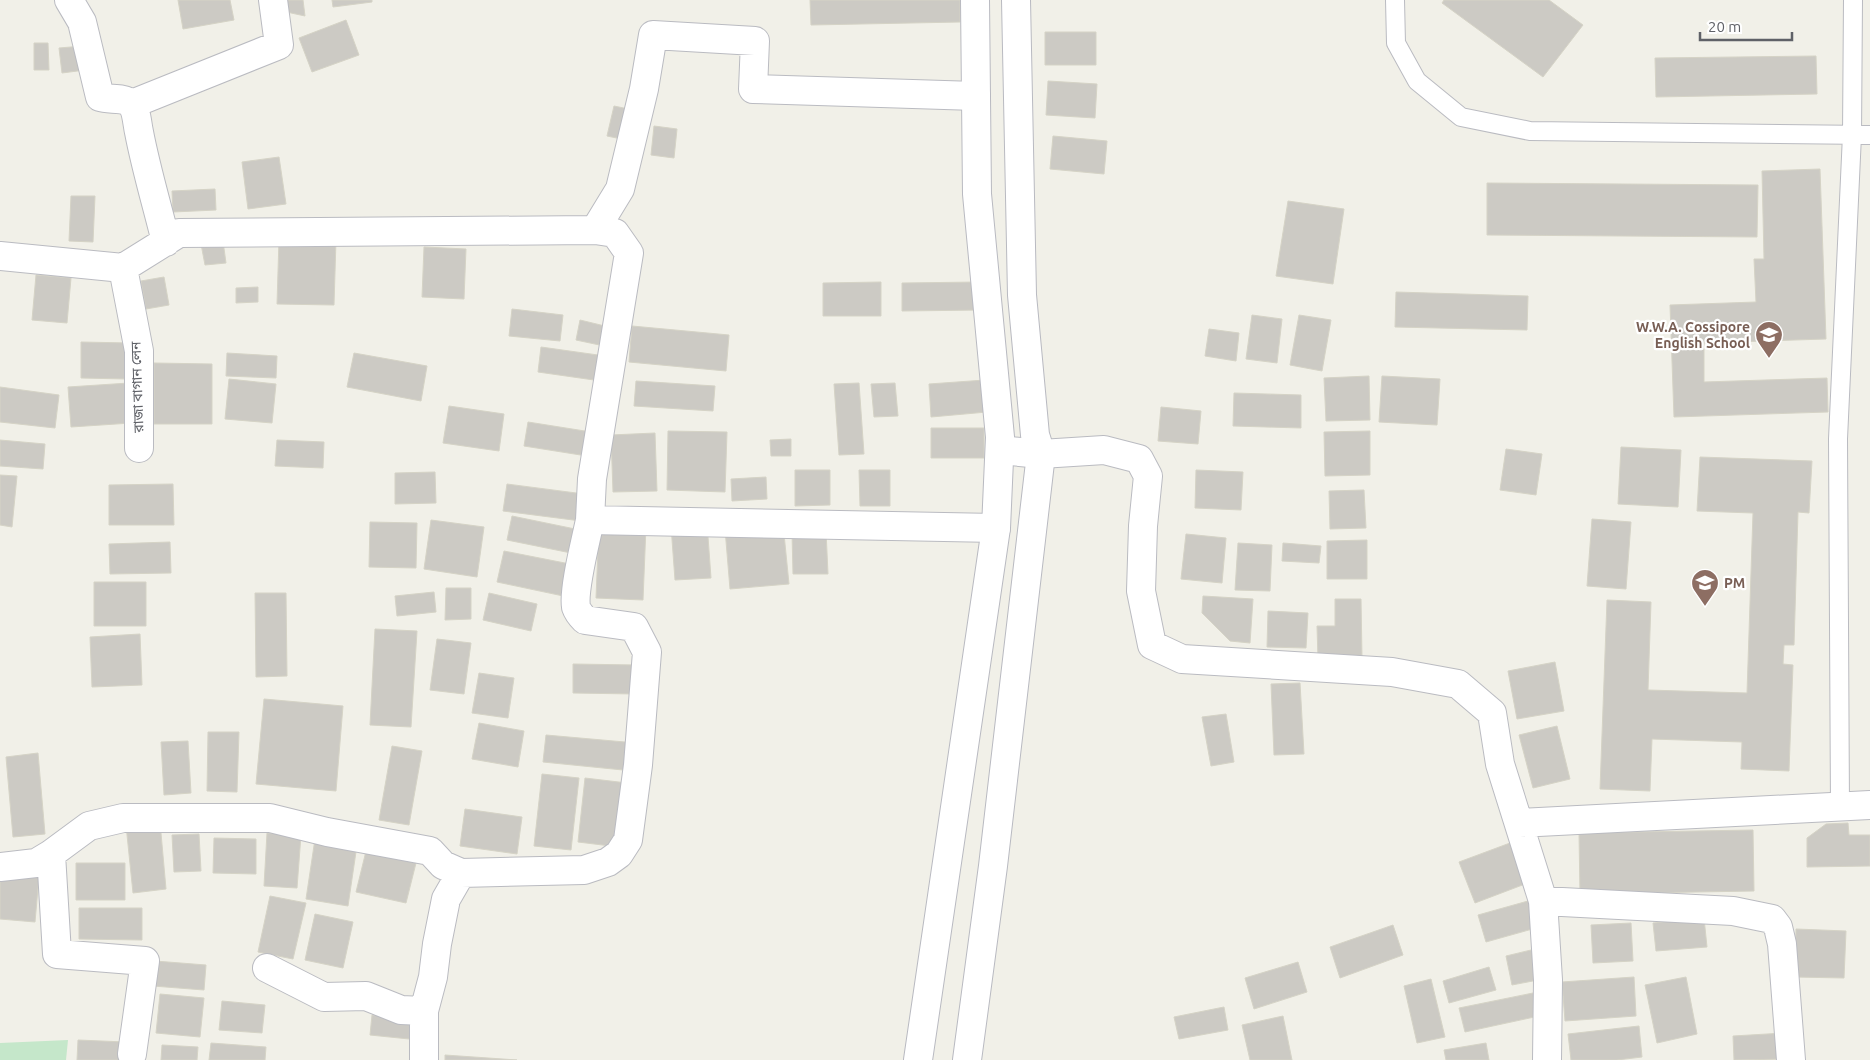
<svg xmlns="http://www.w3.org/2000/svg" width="1870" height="1060" font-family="Ubuntu,'Noto Sans Bengali',sans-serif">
<rect width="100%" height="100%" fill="#f1f0e8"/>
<!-- green -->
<path fill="#c5e7ca" d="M68,1040L66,1060H0V1043Z"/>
<!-- building -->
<path fill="#cccac4" stroke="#d5d3c6" d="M178,0H230L234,20L183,29Z
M281,0H303L305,16L282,11Z
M332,0H372V2L333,7Z
M810,0H960V22L811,25Z
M1444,0H1549L1583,25L1543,77L1442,3Z
M346,20L359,55L312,72L299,38Z
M1045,32H1096V65H1045Z
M34,43H48L49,70H34Z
M83,46L85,70L62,73L59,48Z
M1816,56L1817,94L1656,97L1655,58Z
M1048,81L1097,84L1095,118L1046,115Z
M614,106L638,111L631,141L607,136Z
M654,126L677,129L674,158L651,155Z
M1053,136L1107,141L1104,174L1050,169Z
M279,157L286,204L248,209L242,162Z
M1820,169L1826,339L1704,343V382L1827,378L1828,412L1674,417L1670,305L1756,302L1754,259H1764L1762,171Z
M1487,183L1758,185L1757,237L1487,235Z
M215,189L216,210L173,212L172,191Z
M71,196H95L93,242L69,241Z
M1288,201L1344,209L1333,284L1276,276Z
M279,239L336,240L334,305L277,304Z
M223,241L226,263L205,265L201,244Z
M424,247L466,249L464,299L422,297Z
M36,275L71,278L67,323L32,320Z
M164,277L169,305L146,309L141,281Z
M881,282V316H823V283Z
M979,282L980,310L902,311V283Z
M258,287V302L236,303V288Z
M1396,292L1528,296L1527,330L1395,327Z
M512,309L563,315L560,341L509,336Z
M1252,315L1282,319L1277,363L1246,359Z
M1299,315L1331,320L1322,371L1290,365Z
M580,320L613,328L609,347L576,340Z
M632,326L729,335L726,371L629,362Z
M1209,329L1239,333L1236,361L1205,356Z
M81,342L129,343L127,379L81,378Z
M541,347L605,356L601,381L538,372Z
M227,353L277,356L276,378L226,376Z
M354,353L427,366L421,401L347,387Z
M154,363L212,364V424H154Z
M1369,376L1370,420L1326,421L1324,378Z
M1382,376L1440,379L1437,425L1379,422Z
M229,379L276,384L272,423L225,419Z
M985,380L987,412L931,417L929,384Z
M636,381L715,386L713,411L634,406Z
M129,383L131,423L71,427L68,387Z
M859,383L864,454L839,455L834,384Z
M895,383L898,416L874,417L871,384Z
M0,387L59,395L55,428L0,422Z
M1234,393L1301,395V428L1233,426Z
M449,406L504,414L499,451L443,443Z
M1161,407L1201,411L1198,444L1158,441Z
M528,422L591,432L587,456L524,446Z
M931,428H984V458H931Z
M668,431L727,432L725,492L667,490Z
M1370,431V475L1325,476L1324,432Z
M655,433L657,491L613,492L611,435Z
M791,439V456H771L770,440Z
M0,440L45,444L43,469L0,466Z
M277,440L324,442L323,468L275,466Z
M1621,447L1681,450L1678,507L1618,504Z
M1506,449L1542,454L1536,495L1500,490Z
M1700,457L1812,461L1809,513L1798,512L1794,645H1784L1783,664L1793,665L1789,771L1741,769L1742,742L1652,739L1650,791L1600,789L1607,600L1651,602L1648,690L1747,693L1753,513L1697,511Z
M795,470H830V505L795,506Z
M859,470H890V506H860Z
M1196,470L1243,472L1241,510L1195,508Z
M435,472L436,503L395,504V473Z
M0,475L17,476L12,527L0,525Z
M766,477L767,499L732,501L731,479Z
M173,484L174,525H109V485Z
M507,484L584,494L581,521L503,511Z
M1364,490L1366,528L1330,529L1329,491Z
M512,516L580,530L576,554L507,540Z
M1592,519L1631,522L1626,589L1587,586Z
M431,520L484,527L477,577L424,569Z
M370,522L417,523L416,568L369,567Z
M707,523L711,578L675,580L671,526Z
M783,524L789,584L730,589L725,529Z
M599,525L646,526L643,600L596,598Z
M826,531L828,574H793L792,533Z
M1186,534L1226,538L1222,583L1181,579Z
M1367,540V579H1327V541Z
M170,542L171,573L110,574L109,544Z
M1238,543L1272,545L1270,591L1235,590Z
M1283,543L1321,546L1319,563L1282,561Z
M504,551L575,565L568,597L497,582Z
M94,582H146V626H94Z
M446,588H471V619L445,620Z
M434,592L436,612L397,616L395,596Z
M255,593H286L287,676L256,677Z
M489,593L537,604L531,631L483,620Z
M1203,596L1253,599L1250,643L1230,641L1202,613Z
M1335,599H1361L1362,658L1318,659L1317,626H1335Z
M1268,611L1308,613L1306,648L1267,647Z
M375,629L417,631L411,727L370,725Z
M140,634L142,685L92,687L90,637Z
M437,639L471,643L464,694L430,690Z
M1555,662L1564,711L1517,719L1508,671Z
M573,664L636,665L635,694L573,693Z
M479,673L514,678L508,718L472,713Z
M1300,683L1304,754L1274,755L1271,684Z
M264,699L343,706L336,791L256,784Z
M1226,714L1234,762L1211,766L1202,717Z
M479,723L524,731L518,767L472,759Z
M1557,726L1570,779L1533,788L1519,735Z
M208,732H239L237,792L207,791Z
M546,735L636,743L633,771L543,762Z
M188,741L191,793L164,795L161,742Z
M392,746L422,751L409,825L379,820Z
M38,753L45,834L13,837L6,757Z
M542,774L579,778L571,850L534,846Z
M585,778L627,783L619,847L578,842Z
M465,809L522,817L517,854L460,846Z
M160,822L166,889L133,893L126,825Z
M1848,823L1849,835H1870V866L1807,867V838L1826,824Z
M1753,830L1754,891L1580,894L1579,833Z
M267,833L301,835L297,888L264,886Z
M199,834L201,871L174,872L172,835Z
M214,838L256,839V874L213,873Z
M315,839L357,845L348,906L306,899Z
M1510,843L1525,884L1475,903L1459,862Z
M367,847L417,859L406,903L356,892Z
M76,863H125V900H76Z
M0,874L39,877L35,922L0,919Z
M270,896L306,903L293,959L258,952Z
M1528,901L1536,928L1486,942L1478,915Z
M79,908H142V940L79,939Z
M315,914L353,922L343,968L305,960Z
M1704,918L1707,947L1656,951L1653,923Z
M1631,923L1633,961L1593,963L1591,925Z
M1393,925L1403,955L1340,978L1330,947Z
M1796,929L1846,931L1844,978L1795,977Z
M1531,950L1538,980L1512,985L1506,956Z
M155,961L206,965L204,990L153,986Z
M1298,962L1307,992L1254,1009L1245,978Z
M1489,967L1496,990L1449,1003L1443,981Z
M1634,977L1636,1016L1565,1021L1562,982Z
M1686,977L1697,1034L1657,1043L1645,985Z
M1431,979L1445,1037L1417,1043L1404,986Z
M1533,993L1539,1016L1465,1032L1459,1008Z
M160,994L204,998L200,1037L156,1033Z
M222,1001L265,1005L262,1033L219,1030Z
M1224,1007L1228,1030L1179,1039L1174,1017Z
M372,1015L422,1020L419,1040L370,1035Z
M1283,1016L1292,1060H1250L1242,1025Z
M1639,1026L1642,1057L1617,1060H1571L1568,1034Z
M1784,1033L1786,1059L1734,1060L1733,1036Z
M78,1040L125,1042V1060H77Z
M211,1043L266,1047L265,1060H209Z
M1486,1043L1489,1060H1446L1444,1050Z
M162,1045L198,1047L197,1060H161Z
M445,1055L517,1060H445Z"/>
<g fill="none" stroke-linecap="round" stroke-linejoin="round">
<defs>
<path id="lane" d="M1395,0L1396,43L1417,81L1461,117L1530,131L1870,135
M1840,808L1838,439L1852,135L1853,0"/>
<path id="street" d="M69,0L82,22L100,97C109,100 123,97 130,103C137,109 137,124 139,132C146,169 157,205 166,242
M132,104L279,45L273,0
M595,230L620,189L644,89L653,35L755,41L753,89L976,96
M0,256L123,268L179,233L595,230L615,233L629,253L592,479L590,520L996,528
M123,268L139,351V448
M1000,450L1041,454L1104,450L1139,459L1148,476L1143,526L1141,591L1152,645L1182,659L1392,672L1458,684L1492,713L1500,764L1543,901L1548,980L1547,1060
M1519,823L1870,805
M51,854L57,954L145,961L132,1054
M0,867L36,863L51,854L89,826L123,818H270L327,832L430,851L443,865L461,873L584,870L608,862L619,854L628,840L638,765L647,652L634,627L585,620C581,616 578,613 576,607C573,589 586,540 590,520
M1543,901L1733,911L1772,919L1778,927L1782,944L1791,1060
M267,968L324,997L366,996L401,1010L424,1011L433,977L437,944L446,899L461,873
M424,1060V1011"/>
<path id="secondary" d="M918,1060L996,528L1000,437L977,194L975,0
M967,1060L993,866L1041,454L1035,435L1022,295L1016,0"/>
</defs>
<!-- lane casing -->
<use href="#lane" stroke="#babbc1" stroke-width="20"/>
<!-- street casing -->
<use href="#street" stroke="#babbc1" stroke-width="30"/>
<!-- secondary casing -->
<use href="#secondary" stroke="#b9bac1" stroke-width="30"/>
<!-- lane -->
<use href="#lane" stroke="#fff" stroke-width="18"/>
<!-- street -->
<use href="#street" stroke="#fff" stroke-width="28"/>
<!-- secondary -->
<use href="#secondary" stroke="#fff" stroke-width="28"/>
</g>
<!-- icons -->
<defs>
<symbol id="school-pin" viewBox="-11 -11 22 30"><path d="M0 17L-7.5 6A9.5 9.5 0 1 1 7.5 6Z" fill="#8d6e63" stroke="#fff"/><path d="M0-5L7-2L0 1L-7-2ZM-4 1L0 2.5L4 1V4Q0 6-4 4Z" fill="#fff"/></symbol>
</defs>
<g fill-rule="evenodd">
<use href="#school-pin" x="1753" y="319" width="32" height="43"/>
<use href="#school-pin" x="1689" y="567" width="32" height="43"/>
</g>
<g text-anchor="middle" stroke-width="4.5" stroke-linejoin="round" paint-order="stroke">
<!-- education labels -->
<g font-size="14" font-weight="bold" fill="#785e54" stroke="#fff" text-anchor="end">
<text x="1750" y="332">W.W.A. Cossipore<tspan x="1750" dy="16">English School</tspan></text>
<text x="1724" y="588" text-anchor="start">PM</text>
</g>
<!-- street labels -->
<g font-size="14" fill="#5f6167" stroke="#fff">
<text transform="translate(137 387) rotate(-92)" y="5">রাজা বাগান লেন</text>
</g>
</g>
<!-- scale -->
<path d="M1700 32v8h92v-8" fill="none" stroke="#5f6167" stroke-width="2.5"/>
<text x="1708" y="32" font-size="15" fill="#5f6167" stroke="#ffffff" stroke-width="4" paint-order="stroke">20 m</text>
</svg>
